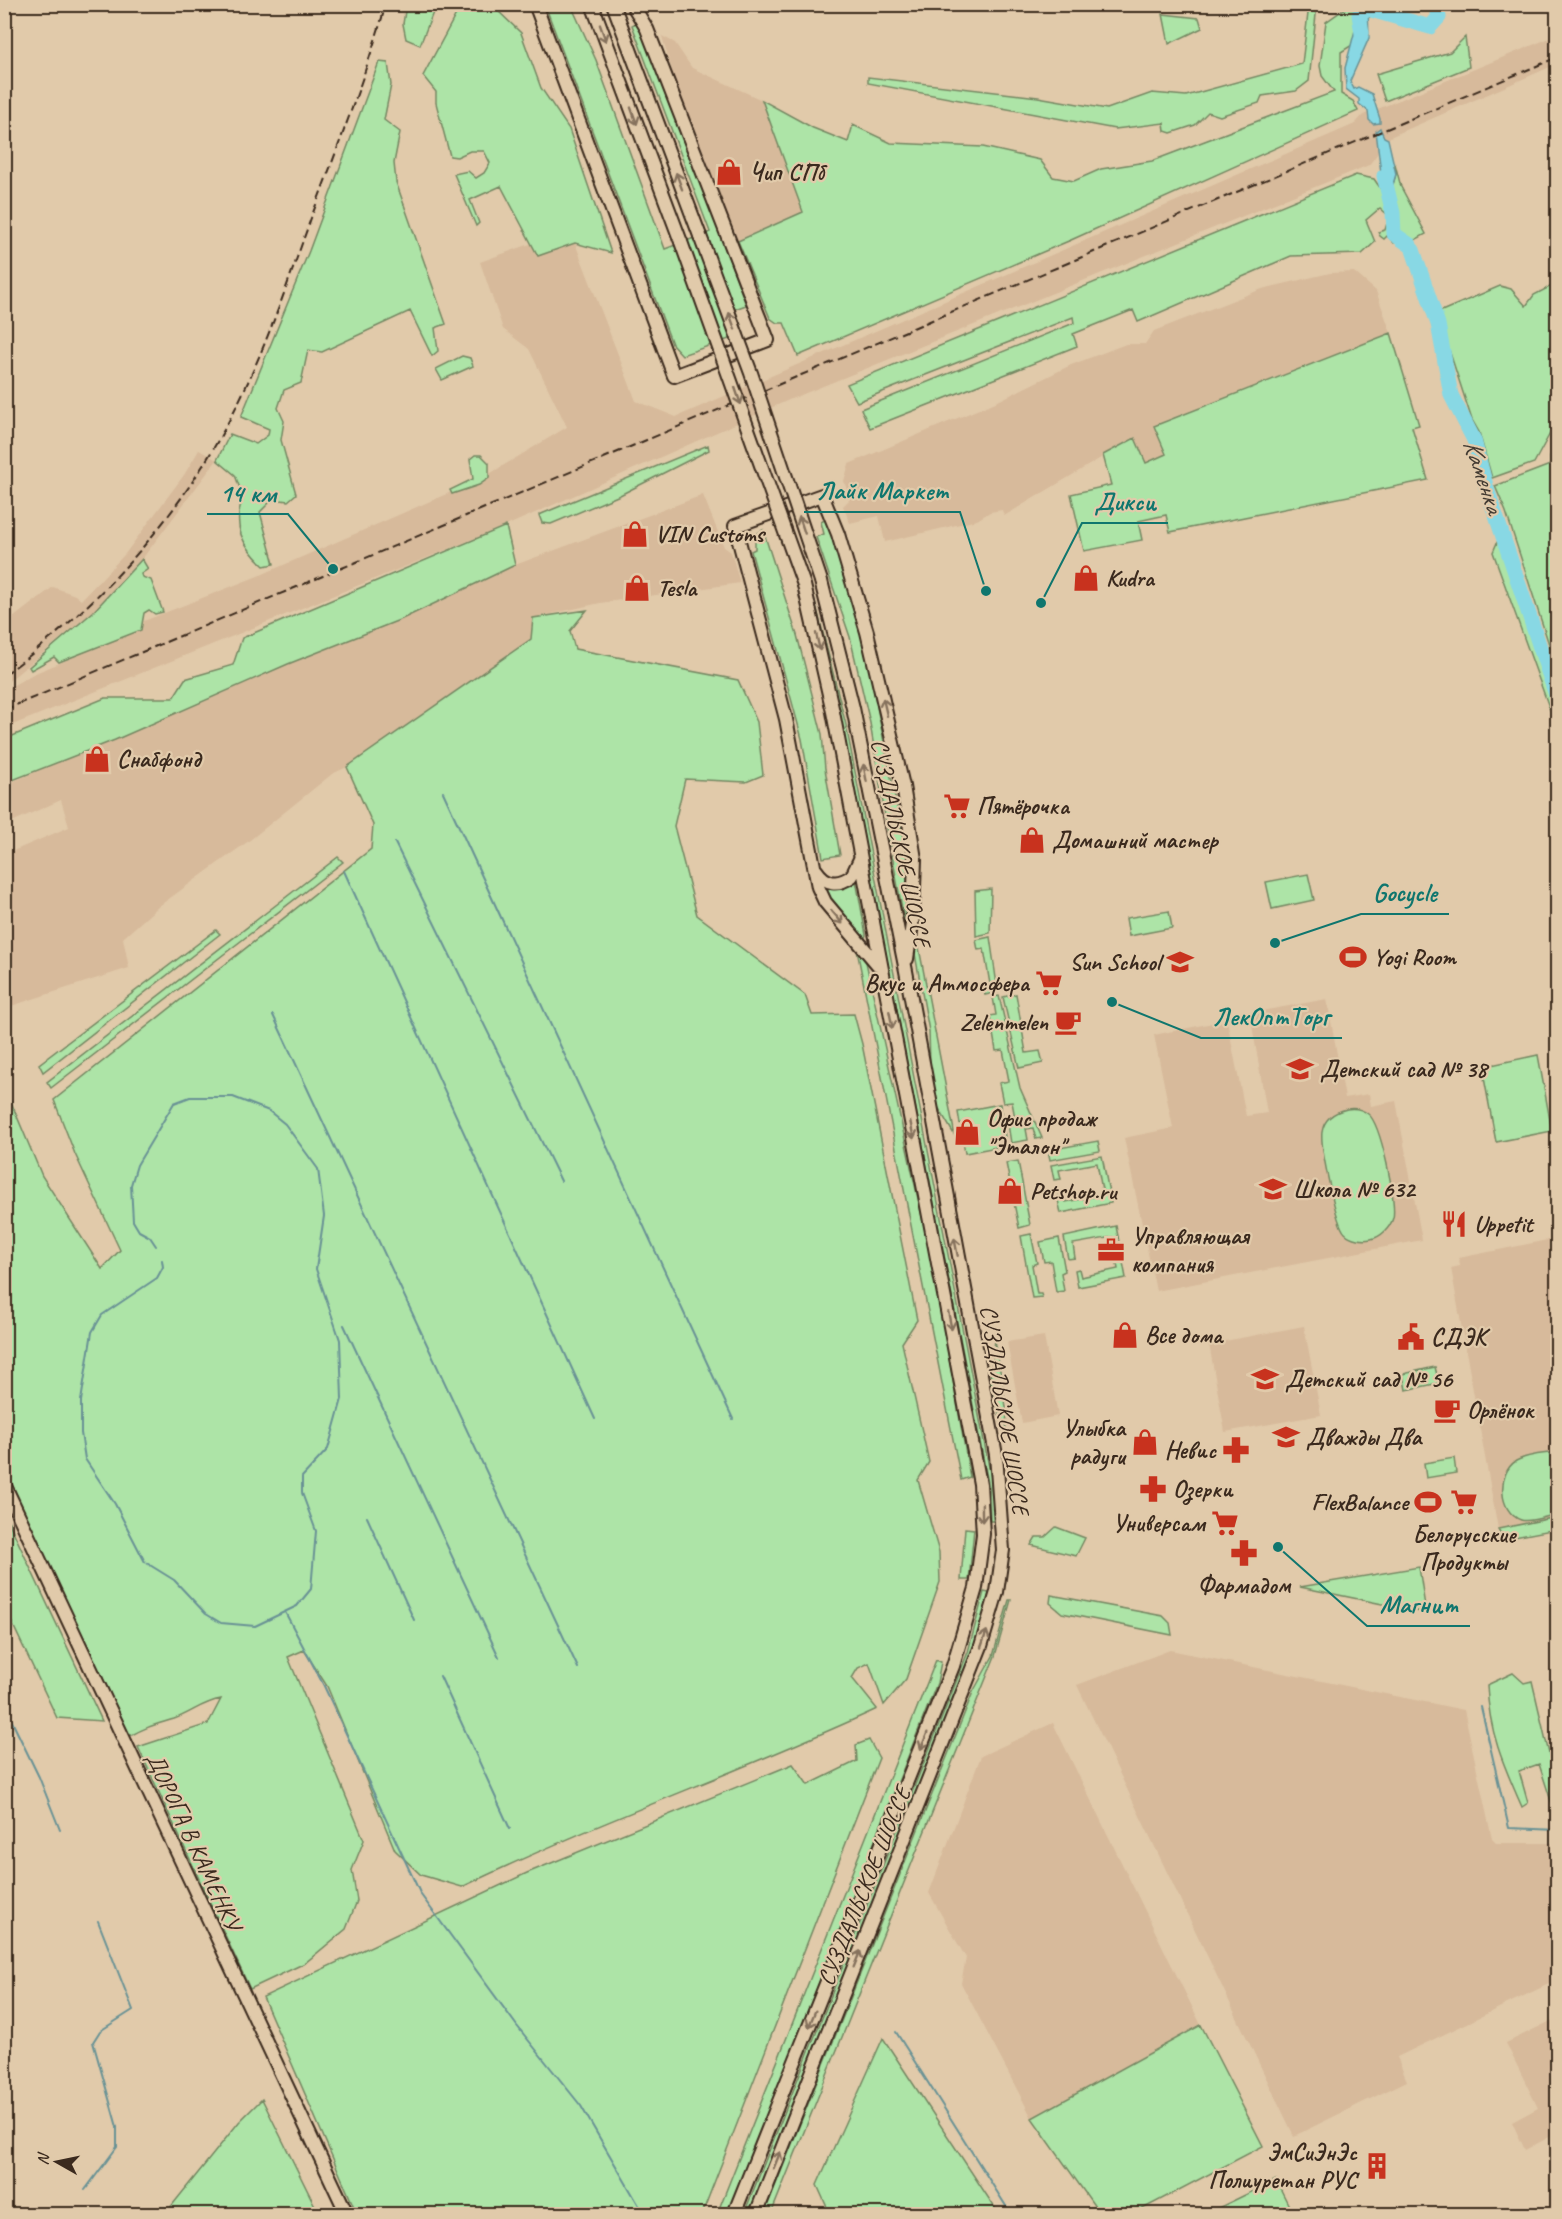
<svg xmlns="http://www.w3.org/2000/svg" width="1562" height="2219" font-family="Caveat,sans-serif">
<rect width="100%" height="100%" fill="#e1caaa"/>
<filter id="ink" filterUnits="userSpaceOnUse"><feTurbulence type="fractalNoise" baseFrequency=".0167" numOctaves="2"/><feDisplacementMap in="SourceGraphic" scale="12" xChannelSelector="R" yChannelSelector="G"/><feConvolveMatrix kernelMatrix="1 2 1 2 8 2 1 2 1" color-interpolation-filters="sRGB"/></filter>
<g filter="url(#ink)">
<!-- built -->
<path fill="#d7ba9b" d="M1557,35V64L1390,137L1369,165L791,399L508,525L5,728V690L33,674L140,630L144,621L263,574L481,479L567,427L529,349L503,329L480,262L533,243L538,256L575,243L636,401L676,417L1355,124L1363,115Z
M662,36L675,43L692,68L762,100L803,212L738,241L674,79Z
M1354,272L1376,291L1391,333L1154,425L1166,454L1146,463L1134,438L1004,516L1002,510L990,512L977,520L885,542L879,516L850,523L843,506L850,499L844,481L849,464L998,401L1071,365L1126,344H1145L1154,331L1262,289L1330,273Z
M199,450L217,460L142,559L93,612L5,684V624L53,587L75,595L81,600L125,554L184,475Z
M703,495L724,547L731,552L740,583L600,603L533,618L531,639L347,767L332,774L250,840L159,906L123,938L129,968L5,1008L4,855L69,827L61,800L5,825V785L288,664L402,619L515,565Z
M1327,999L1345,1098L1369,1094L1371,1106L1396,1101L1422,1240L1156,1291L1124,1138L1173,1128L1154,1035L1227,1020L1246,1116L1267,1113L1250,1013Z
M1557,1238V1517L1498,1529L1451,1268L1460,1266L1459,1258Z
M1304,1326L1321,1415L1225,1432L1209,1344Z
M1044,1336L1058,1416L1022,1423L1007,1342Z
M1170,1650L1464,1710L1492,1839L1496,1843H1557V1980L1397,2057L1407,2081L1294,2136L1077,1685Z
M1053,1723L1201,2025L1032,2118L961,1983L966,1958L929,1893L981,1756Z
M1557,2018V2133L1525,2150L1512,2122L1538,2108L1506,2043Z"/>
<!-- green -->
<path fill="#ade4a7" stroke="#748762" stroke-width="1.5" d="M406,5H436L420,45L406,39L403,24Z
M461,5H483L497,10L521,33L541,88L569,129L611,253L575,243L538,256L501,186L470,200L479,223L476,226L454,174L468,171L476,178L484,173L490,163L484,151H470L457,157L450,156L436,103V92L423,76Z
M545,5H571L596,60L665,249L710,232L632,25L636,23L652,51L746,305L735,309L744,334L682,355L672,344Z
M1309,5H1317L1309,81L1296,91L1262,96L1259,103L1220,116L1208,112L1195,125L1171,133L1165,131L1164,123L1115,129L868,83V77L1038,97L1107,109L1152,93L1186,96L1302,64Z
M1350,5H1383L1365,21L1357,42L1341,52V94L1353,101L1358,111L1071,240L798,356L784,323H777L770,318L738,241L803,212L762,100L813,128L848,142L853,125L891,143L983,147L1040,160L1053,177L1074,181L1101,169L1152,161L1334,92L1322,76L1320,66L1326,22Z
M1163,14L1199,18L1202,28L1169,44Z
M1465,37L1469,67L1385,101L1376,74L1450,52Z
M379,62L388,63L391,85L384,120L400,132L394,163L396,182L446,324L435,328L438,351L432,356L410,311L322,352L308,350L301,383L284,390L278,408L284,421L281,440L296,494L288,501L273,499L260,512L274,564L264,566C242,545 232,527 243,497L235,475L217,460L230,434L256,444L268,435L269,429L241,417L309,251Z
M1395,164L1401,187L1426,234L1415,240L1402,238L1394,243L1387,236L1384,239L1380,236L1378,232L1385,230L1389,216L1380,208L1366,220L1375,242L1362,254L1291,256L1138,322L1133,310L1073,334L1077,346L870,428L861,409L1074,323L1073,317L857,402L847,384L1356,175L1374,179L1385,195H1390L1396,174Z
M1557,283V429L1553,428L1534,463L1492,478L1479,432L1472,420L1437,313L1500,286L1511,289L1526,306L1534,295Z
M1391,333L1419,425L1412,427L1428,480L1170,532L1166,515L1138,521L1142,540L1084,551L1071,494L1111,485L1103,455L1135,438L1146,463L1166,454L1154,426Z
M462,356L470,358L473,366L442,380L436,369Z
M1557,444V669L1506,512L1495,486L1550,465V456Z
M708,445L709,450L620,495L551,524L542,523L539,515Z
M475,455H481L489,463V478L479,485L452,494L450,490L473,479L470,459Z
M826,519L862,632L904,842L890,846L870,723L850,637L816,537L824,534L821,522Z
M506,526L515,565L402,619L288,664L115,740L5,783V739L105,698H173L185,679L233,665L242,638Z
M763,530L797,635L822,734L825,769L840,855L823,858L802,739L751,551L755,549V535Z
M1502,531L1557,701V713L1550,710L1493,552Z
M142,559L148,569L141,574L142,577L151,580L163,612L155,614L149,610L144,613L141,630L59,662L54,657L31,670L29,667L93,612Z
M811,585L846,725L993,1488L995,1521H990L989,1488L842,726L808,587Z
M587,610L570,631L575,649L738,680L757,722L763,775L746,782L685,779L674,826L697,915L805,995L812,1015L854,1014L862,1044L917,1320L902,1343L929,1462L918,1480L939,1552L940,1582L906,1679L884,1705L869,1663L858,1668L852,1678L877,1709C741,1772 598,1821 462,1887L421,1875L395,1850L327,1686L304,1650L288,1657L364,1840L352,1870L357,1901L346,1929L305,1963L250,1989L138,1747L208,1724L221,1699C203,1702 191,1713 174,1719C155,1725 148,1726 130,1736L5,1471V1096L8,1095L42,1176L102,1269L120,1250L75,1154L54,1100L371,849L373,825L347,767L531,639L533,618Z
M908,852L905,925L892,855Z
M338,857L343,862L51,1088L47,1082Z
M1308,874L1314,900L1272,909L1266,882Z
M856,880L866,935L864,939L829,900L826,888Z
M991,889L990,933L976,936L975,891Z
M1169,911L1172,928L1129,936L1126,918Z
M216,930L220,934L43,1072L39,1064Z
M916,932L955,1136L938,1107L930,1064L929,1031L915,954Z
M990,937L998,992L985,995L983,986L990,984L984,949L978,950L976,940Z
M857,950L866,962L933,1267L970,1477L961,1480Z
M1016,994L1026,1053L1040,1051L1043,1063L1019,1068L1003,997Z
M999,996L1020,1088L1042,1138L1036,1139L1033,1128L1026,1129L1028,1140L1011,1143L1008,1124L1016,1123L1012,1102L1003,1103L999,1083L1009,1081L1003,1050L996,1051L990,1016L996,1015L993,997Z
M1538,1055L1552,1131L1496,1142L1482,1067Z
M1000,1104L1005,1137L996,1139L997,1147L965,1153L963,1141L974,1139L971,1123L960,1124L958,1112Z
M1347,1109C1354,1108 1362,1109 1368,1114C1381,1123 1397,1203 1393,1218C1390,1228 1381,1237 1371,1239C1363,1241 1351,1239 1345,1233C1336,1225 1320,1145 1322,1132C1324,1119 1334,1112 1347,1109Z
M1098,1141L1100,1151L1050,1160L1048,1150Z
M1102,1156L1111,1203L1061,1213L1057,1196L1064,1195L1066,1202L1103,1195L1097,1163L1059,1170L1061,1179L1054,1180L1051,1165Z
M1018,1161L1030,1225L1019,1228L1006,1163Z
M1116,1226L1126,1278L1078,1287L1075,1270L1079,1269L1081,1277L1118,1269L1112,1237L1073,1244L1075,1258L1068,1259L1064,1237Z
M1031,1234L1037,1263L1032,1265L1037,1294H1041L1042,1297L1032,1298L1021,1236Z
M1059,1238L1065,1271L1061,1273L1064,1291L1056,1292L1051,1261L1044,1262L1040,1242Z
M995,1340L1007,1413L1005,1436L990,1379Z
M1435,1367L1439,1383L1406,1390L1403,1374Z
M1557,1452V1514C1547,1516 1530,1523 1521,1520C1498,1512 1497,1473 1516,1461C1528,1454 1545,1454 1557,1452Z
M1454,1458L1456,1473L1426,1478L1424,1463Z
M5,1514L102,1721L57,1718L5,1608Z
M1557,1517V1529L1504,1539L1498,1529Z
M1056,1527L1085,1538L1076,1556L1031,1545L1036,1537H1045Z
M965,1528L974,1529L969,1580H961Z
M1419,1567L1426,1613L1300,1587Z
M984,1592L989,1593L974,1651L749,2214H744L968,1652Z
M1051,1595L1163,1616L1170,1623L1172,1635L1062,1613L1050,1603Z
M1009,1600H1011L995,1656L771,2214H764L973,1692L993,1656Z
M936,1660L941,1662L937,1683L728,2214H717Z
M1513,1673L1524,1683L1532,1681L1557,1788V1807H1553L1539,1764L1519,1771L1528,1803L1522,1807C1503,1764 1489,1733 1487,1685Z
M869,1740L879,1758L702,2214H357L263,1997L527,1873L793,1764L808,1785L857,1761L856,1745Z
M1201,2025L1263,2146L1133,2214H1100L1032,2118Z
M883,2038L999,2214H830L817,2185Z
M262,2099L319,2214H165L239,2122Z
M1276,2180L1293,2214H1206Z"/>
<!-- water -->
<path fill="#88d8e4" stroke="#699295" stroke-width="1.5" d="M1368,9L1369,38L1350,81L1354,89L1358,87L1372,94L1380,119V123L1373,124L1369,120L1368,111L1359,104V99L1346,89L1345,68L1359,15Z
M1380,128L1384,137L1388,139L1396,174L1390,195L1383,190L1376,131Z"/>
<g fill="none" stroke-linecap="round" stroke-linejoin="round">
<!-- stream -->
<path stroke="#699295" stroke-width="2" d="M443,792L733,1419
M395,843L561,1181
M344,871L595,1419
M273,1015L578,1668
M156,1246L150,1237L139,1231L133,1221L131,1185L137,1165L174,1103L190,1097H233L269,1111L285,1124L318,1169L324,1216L316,1269L340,1340L342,1399L328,1449L302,1477V1493L316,1531L311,1589L297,1606L255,1626L221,1623L206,1614L174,1580L145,1562L115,1504L85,1459L81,1433V1401L92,1332L102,1315L157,1278L163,1267L162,1260
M344,1325L499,1657
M367,1517L414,1620
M285,1612L324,1686L421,1895L517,2026L581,2106L644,2214
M440,1676L510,1829
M4,1705L39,1777L60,1830
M1481,1707L1509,1828L1558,1830
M896,2032L1011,2214
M85,2190L117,2147V2127L93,2042L100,2031L133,2010L98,1921"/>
<!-- river -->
<path stroke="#88d8e4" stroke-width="15" d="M1362,33L1359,15L1368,9L1430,27L1439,17L1436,4
M1384,176L1393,213L1394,234L1410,245
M1413,250L1438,324L1451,395L1474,440L1486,486L1558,701"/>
<defs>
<path id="secondary" d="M535,4L674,376L768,340L647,29L632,4
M592,4L681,242
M613,4L700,236
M816,870C826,885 838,886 852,876L860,859
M878,965L825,902L818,887L786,719L735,526L822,495L838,534L867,632L903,786L915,859L913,917L907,959
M4,1484L347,2214
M734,2214L953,1666L976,1588L983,1534L980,1484L833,712L804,585
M756,2214L981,1646L997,1592L1003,1550L996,1455L906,971L853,708L821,581"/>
</defs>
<!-- secondary casing -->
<use href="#secondary" stroke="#3b2a1e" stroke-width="16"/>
<!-- secondary -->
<use href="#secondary" stroke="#e1caaa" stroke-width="12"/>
<!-- rail -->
<path stroke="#3b2a1e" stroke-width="2" stroke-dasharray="9 4.5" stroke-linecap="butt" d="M4,675C100,605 180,517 234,411C265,350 288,283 311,218C338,147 365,77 386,4
M4,710L1558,57"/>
<defs>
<path id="secondary-bridge" d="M700,236L751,373L821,581
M681,242L804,585"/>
</defs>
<!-- secondary-bridge casing -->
<use href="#secondary-bridge" stroke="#3b2a1e" stroke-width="16" stroke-linecap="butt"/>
<!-- secondary-bridge -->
<use href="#secondary-bridge" stroke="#e1caaa" stroke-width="12"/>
</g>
<!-- one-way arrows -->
<defs><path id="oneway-shaft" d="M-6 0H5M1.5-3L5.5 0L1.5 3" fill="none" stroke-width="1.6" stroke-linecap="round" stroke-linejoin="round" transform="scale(1.5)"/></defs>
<g stroke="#86725d">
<use href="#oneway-shaft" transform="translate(603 33) rotate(70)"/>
<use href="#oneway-shaft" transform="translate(634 116) rotate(70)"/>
<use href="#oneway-shaft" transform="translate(679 181) rotate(-110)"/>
<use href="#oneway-shaft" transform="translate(732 321) rotate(-110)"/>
<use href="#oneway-shaft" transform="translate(738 396) rotate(71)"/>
<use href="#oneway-shaft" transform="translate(802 525) rotate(-108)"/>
<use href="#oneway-shaft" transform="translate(818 642) rotate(77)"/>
<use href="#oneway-shaft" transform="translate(885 707) rotate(-103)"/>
<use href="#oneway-shaft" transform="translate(865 773) rotate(-101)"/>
<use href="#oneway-shaft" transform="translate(837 917) rotate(50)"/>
<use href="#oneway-shaft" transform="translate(891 1020) rotate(79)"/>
<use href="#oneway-shaft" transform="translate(912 1130) rotate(79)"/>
<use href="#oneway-shaft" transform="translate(956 1247) rotate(-101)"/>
<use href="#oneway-shaft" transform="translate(950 1321) rotate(79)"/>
<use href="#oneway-shaft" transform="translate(982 1513) rotate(89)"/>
<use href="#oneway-shaft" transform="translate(984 1639) rotate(-71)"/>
<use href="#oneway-shaft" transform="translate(924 1741) rotate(112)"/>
<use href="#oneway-shaft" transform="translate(857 1959) rotate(-68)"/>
<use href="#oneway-shaft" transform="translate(812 2019) rotate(112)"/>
<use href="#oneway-shaft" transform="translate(777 2160) rotate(-68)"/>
</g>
</g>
<!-- icons -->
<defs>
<symbol id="shop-bare" viewBox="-9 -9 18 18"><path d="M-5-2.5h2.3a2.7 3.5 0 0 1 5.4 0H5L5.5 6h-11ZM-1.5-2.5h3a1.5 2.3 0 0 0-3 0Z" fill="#c8321e" stroke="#e1caaa" stroke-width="2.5" paint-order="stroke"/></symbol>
<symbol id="supermarket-bare" viewBox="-9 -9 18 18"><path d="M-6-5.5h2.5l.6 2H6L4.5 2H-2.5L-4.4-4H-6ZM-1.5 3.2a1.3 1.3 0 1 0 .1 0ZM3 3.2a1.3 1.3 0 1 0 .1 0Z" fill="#c8321e" stroke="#e1caaa" stroke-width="2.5" paint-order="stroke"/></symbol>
<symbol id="stadium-bare" viewBox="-9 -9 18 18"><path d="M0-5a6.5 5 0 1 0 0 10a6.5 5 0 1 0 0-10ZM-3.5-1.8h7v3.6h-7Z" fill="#c8321e" stroke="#e1caaa" stroke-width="2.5" paint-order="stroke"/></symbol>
<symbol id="school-bare" viewBox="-9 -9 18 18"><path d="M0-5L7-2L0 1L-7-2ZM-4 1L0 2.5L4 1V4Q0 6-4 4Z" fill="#c8321e" stroke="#e1caaa" stroke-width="2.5" paint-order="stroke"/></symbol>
<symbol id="cafe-bare" viewBox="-9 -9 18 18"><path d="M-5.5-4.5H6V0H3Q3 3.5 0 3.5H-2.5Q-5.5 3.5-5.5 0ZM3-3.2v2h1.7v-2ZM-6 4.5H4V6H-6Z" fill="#c8321e" stroke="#e1caaa" stroke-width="2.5" paint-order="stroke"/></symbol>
<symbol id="restaurant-bare" viewBox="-9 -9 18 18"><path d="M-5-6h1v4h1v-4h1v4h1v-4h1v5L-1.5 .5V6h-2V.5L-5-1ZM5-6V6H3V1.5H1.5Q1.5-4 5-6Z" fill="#c8321e" stroke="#e1caaa" stroke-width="2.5" paint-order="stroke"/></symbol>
<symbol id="office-bare" viewBox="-9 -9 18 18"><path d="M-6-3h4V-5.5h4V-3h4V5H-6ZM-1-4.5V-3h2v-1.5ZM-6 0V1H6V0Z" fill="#c8321e" stroke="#e1caaa" stroke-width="2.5" paint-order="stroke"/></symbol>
<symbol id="civic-bare" viewBox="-9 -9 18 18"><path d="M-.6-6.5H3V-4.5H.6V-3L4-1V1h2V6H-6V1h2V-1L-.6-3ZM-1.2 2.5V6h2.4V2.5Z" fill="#c8321e" stroke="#e1caaa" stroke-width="2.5" paint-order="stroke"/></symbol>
<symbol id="pharmacy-bare" viewBox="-9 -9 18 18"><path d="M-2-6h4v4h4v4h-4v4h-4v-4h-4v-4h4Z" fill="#c8321e" stroke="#e1caaa" stroke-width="2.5" paint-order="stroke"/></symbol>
<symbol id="building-bare" viewBox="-9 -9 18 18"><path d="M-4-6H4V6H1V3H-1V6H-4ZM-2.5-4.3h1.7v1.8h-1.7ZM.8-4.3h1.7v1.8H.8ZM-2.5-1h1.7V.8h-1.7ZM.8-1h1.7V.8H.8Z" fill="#c8321e" stroke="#e1caaa" stroke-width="2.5" paint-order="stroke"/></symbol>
</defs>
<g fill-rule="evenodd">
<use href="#shop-bare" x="710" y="153" width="38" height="38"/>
<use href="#shop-bare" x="616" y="515" width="38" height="38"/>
<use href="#shop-bare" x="1067" y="559" width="38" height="38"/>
<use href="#shop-bare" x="618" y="569" width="38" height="38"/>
<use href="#shop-bare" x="78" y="740" width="38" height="38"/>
<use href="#supermarket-bare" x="938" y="787" width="38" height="38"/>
<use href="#shop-bare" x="1013" y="821" width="38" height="38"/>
<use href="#stadium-bare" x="1334" y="938" width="38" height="38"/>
<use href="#school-bare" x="1161" y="943" width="38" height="38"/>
<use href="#supermarket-bare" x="1030" y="964" width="38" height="38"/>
<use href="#cafe-bare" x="1049" y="1003" width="38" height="38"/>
<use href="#school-bare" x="1281" y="1050" width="38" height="38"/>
<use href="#shop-bare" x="948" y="1113" width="38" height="38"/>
<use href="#school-bare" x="1254" y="1170" width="38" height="38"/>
<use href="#shop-bare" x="991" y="1172" width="38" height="38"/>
<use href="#restaurant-bare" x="1435" y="1205" width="38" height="38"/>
<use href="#office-bare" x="1092" y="1231" width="38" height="38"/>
<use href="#shop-bare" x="1106" y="1316" width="38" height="38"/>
<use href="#civic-bare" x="1392" y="1318" width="38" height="38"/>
<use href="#school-bare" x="1246" y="1360" width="38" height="38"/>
<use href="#cafe-bare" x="1428" y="1391" width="38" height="38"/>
<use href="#school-bare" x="1267" y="1418" width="38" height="38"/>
<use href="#shop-bare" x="1126" y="1423" width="38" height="38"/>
<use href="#pharmacy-bare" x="1217" y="1431" width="38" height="38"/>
<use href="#pharmacy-bare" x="1134" y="1470" width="38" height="38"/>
<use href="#stadium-bare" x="1409" y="1483" width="38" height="38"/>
<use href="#supermarket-bare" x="1445" y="1483" width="38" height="38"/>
<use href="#supermarket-bare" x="1206" y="1504" width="38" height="38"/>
<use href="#pharmacy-bare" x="1225" y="1534" width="38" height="38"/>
<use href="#building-bare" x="1358" y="2147" width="38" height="38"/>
</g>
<g text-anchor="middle" stroke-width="4.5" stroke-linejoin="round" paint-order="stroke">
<!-- poi labels -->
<g font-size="24" font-weight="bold" fill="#3b2a1e" stroke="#e1caaa" text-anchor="start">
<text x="749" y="180">Чип СПб</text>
<text x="655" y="542">VIN Customs</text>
<text x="1106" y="586">Kudra</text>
<text x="657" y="596">Tesla</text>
<text x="117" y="767">Снабфонд</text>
<text x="977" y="814">Пятёрочка</text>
<text x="1052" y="848">Домашний мастер</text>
<text x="1373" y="965">Yogi Room</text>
<text x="1160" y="970" text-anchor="end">Sun School</text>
<text x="1029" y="991" text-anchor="end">Вкус и Атмосфера</text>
<text x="1048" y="1030" text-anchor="end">Zelenmelen</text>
<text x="1320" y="1077">Детский сад № 38</text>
<text x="987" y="1126">Офис продаж<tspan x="987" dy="28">"Эталон"</tspan></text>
<text x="1293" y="1197">Школа № 632</text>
<text x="1030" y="1199">Petshop.ru</text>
<text x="1474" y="1232">Uppetit</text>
<text x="1131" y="1244">Управляющая<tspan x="1131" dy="28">компания</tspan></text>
<text x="1145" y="1343">Все дома</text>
<text x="1431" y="1345">СДЭК</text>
<text x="1285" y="1387">Детский сад № 56</text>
<text x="1467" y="1418">Орлёнок</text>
<text x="1125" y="1436" text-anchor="end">Улыбка<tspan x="1125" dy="28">радуги</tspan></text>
<text x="1306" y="1445">Дважды Два</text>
<text x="1216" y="1458" text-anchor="end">Невис</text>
<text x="1173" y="1497">Озерки</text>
<text x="1408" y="1510" text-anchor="end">FlexBalance</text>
<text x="1205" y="1531" text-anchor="end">Универсам</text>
<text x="1464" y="1542" text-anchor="middle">Белорусские<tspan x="1464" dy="28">Продукты</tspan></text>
<text x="1244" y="1593" text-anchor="middle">Фармадом</text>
<text x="1357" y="2160" text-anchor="end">ЭмСиЭнЭс<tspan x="1357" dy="28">Полиуретан РУС</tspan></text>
</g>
<!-- street labels -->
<g font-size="24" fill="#3b2a1e" stroke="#e1caaa">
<text transform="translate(901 843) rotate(78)" y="8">СУЗДАЛЬСКОЕ ШОССЕ</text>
<text transform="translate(1005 1410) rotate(81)" y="8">СУЗДАЛЬСКОЕ ШОССЕ</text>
<text transform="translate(194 1841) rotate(65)" y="8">ДОРОГА В КАМЕНКУ</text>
<text transform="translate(864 1886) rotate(-68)" y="8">СУЗДАЛЬСКОЕ ШОССЕ</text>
</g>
<!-- water labels -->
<g font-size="26" font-style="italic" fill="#433b32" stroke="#e1caaa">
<text transform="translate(1484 476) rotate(71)" y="9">Каменка</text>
</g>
</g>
<!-- callouts -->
<path fill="none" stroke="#0f766e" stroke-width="2" d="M986 591L960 512H804M333 569L288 514H207M1041 603L1082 523H1168M1275 943L1361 914H1449M1112 1002L1201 1038H1342M1278 1547L1367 1626H1470"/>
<g fill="#0f766e" stroke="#e1caaa" stroke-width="2">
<circle cx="986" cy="591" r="6"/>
<circle cx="333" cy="569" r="6"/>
<circle cx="1041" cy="603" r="6"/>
<circle cx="1275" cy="943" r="6"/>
<circle cx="1112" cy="1002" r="6"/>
<circle cx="1278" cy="1547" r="6"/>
</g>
<g font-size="26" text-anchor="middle" font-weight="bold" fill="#0f766e" stroke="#e1caaa" stroke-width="4.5" stroke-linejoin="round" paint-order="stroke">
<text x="882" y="499">Лайк Маркет</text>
<text x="248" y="502">14 км</text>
<text x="1125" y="510">Дикси</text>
<text x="1405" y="901">Gocycle</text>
<text x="1271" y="1025">ЛекОптТорг</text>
<text x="1419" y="1613">Магнит</text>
</g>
<!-- margin -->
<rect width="1562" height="2219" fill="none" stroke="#e1caaa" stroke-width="24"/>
<rect x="12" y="12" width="1538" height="2195" fill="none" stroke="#3b2a1e" stroke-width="2" filter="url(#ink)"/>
<!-- north arrow -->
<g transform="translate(57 2162) rotate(279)" stroke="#e1caaa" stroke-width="4.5" paint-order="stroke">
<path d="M0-4.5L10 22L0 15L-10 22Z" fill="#3b2a1e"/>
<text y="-9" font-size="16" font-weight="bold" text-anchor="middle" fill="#3b2a1e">N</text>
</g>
</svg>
